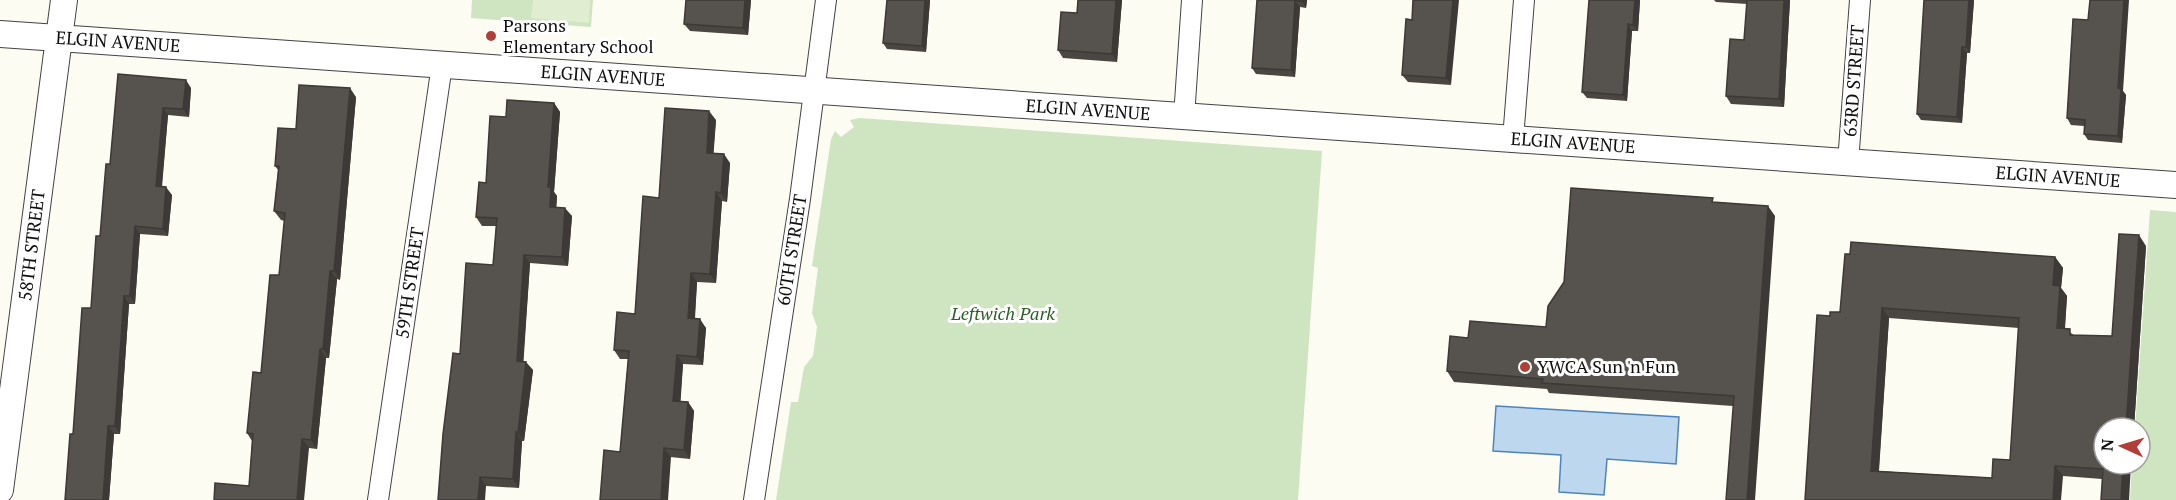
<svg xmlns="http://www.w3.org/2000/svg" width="2176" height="500" font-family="'PT Serif',serif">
<rect width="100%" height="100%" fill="#fdfcf3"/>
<!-- green -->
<path fill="#cfe4c0" d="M472,0H593L591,27L471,18Z
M860,118L1322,151L1298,500H776L791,402H798L804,367L813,356L817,327L812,313L818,268L812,266L831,139L835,131L841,137L854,127L850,120Z
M2150,210L2176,212V500H2130L2132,464H2140V428H2135Z"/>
<!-- pitch -->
<path fill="#e0edd0" d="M533,0H590L589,23L531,18Z"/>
<!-- water -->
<path fill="#bdd7ef" stroke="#4d84bd" stroke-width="1.5" d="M1496,406L1679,417L1676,464L1607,459L1604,495L1559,492L1561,455L1493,451Z"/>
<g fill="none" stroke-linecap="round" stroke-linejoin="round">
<defs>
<path id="minor" d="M1184,117L1192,0
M1513,139L1524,0
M1848,163L1860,0
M378,500L442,65
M754,500L800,199L826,0"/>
<path id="tertiary" d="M0,34L2176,185
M0,490L64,0"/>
</defs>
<!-- minor casing -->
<use href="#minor" stroke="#424242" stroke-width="22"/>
<!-- tertiary casing -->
<use href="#tertiary" stroke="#424242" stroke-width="28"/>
<!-- minor -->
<use href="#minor" stroke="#fff" stroke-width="20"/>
<!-- tertiary -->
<use href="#tertiary" stroke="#fff" stroke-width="26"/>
</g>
<!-- wall -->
<path fill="#4a4742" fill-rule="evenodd" d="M751,0L748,35L690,31L684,24Z
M887,0H930L926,52L887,49L883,43Z
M1078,0H1122L1117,62L1063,58L1058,50L1077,13Z
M1257,0H1307L1306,8L1300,7L1295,77L1256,74L1252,68Z
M1640,0L1638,31H1632L1627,101L1587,98L1582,92Z
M1714,0H1790L1784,107L1731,104L1726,96L1744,40L1747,4L1716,2Z
M1974,0L1970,53H1967L1962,123L1921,120L1917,114Z
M1412,20L1451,85L1408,82L1402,75Z
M118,74L191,88L189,117L168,115L162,187L172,195L168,236L140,234L135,304H129L120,434H114L109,500H65L110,164Z
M2123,91L2126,95L2122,143L2088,140L2084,134V126L2071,125L2067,118Z
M356,97L340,280L337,279L329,358H326L317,449L309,448L249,486L252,441L247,433L261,373L279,275L285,221L281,220L274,211L278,170L275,166L296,129Z
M554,103L560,112L554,192L557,196L556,207L572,216L568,266L530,263L523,361L533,370L524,441H522L519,488L486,486L438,500L460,354L493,265L496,226H482L476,217L486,183L506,117Z
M716,120L713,154L730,163L727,202L722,201L716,283L697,282L695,319L706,328L703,365L683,364L680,402H688L694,411L690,459L620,452L628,359H620L614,350L635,314L659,198Z
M1716,202L1775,216L1733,406L1549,393L1547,389L1454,382L1447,371L1546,327Z
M2146,246L2134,428H2104L2102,479L2063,476L1805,500L1830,316L1840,312L2055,257L2063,268L2061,288L2067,296L2065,329L2074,335L2112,336ZM1889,318L2019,328L2010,460L1992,478L1879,471Z"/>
<!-- shaded-wall -->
<path fill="#3c3936" d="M745,0H751L748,35L743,28Z
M925,0H930L926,52L922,46Z
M1116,0H1122L1117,62L1112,54Z
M1302,0H1307L1306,8L1302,1Z
M1453,0H1459L1451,85L1446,78Z
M1635,0H1640L1638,31L1633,25Z
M1784,0H1790L1784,107L1779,99Z
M1969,0H1974L1970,53L1966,47Z
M2124,0H2129L2123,91L2126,95L2122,143L2118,136V88Z
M1295,1L1300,7L1295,77L1291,70Z
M1628,24L1632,31L1627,101L1623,95Z
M1962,47L1967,53L1962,123L1957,117Z
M186,80L191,88L189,117L183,109Z
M350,88L356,97L340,280L334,271Z
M554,103L560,112L554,192L557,196L556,215L550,207L548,187Z
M163,108L168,115L161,194L156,186Z
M709,111L716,120L713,162L707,153Z
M724,154L730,163L727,202L721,193Z
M166,187L172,195L168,236L163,229Z
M716,192L722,201L716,283L710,274Z
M1768,206L1775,216L1755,500H1747Z
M565,208L572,216L568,266L562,257Z
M135,226L140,234L135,304L130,296Z
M2139,235L2146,246L2134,428H2126Z
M524,255L530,263L523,369L517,361Z
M2055,257L2063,268L2061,288L2067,296L2064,338L2057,328L2053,285Z
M330,271L337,279L329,358L323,349Z
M691,273L697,282L694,327L688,318Z
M124,296L129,304L120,434L115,426Z
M1882,308L1889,318L1878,481L1871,471Z
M700,319L706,328L703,365L697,357Z
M320,349L326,358L317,449L311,440Z
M677,355L683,364L680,410L673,401Z
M526,362L533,370L524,441L518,433Z
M688,402L694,411L690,459L684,450Z
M108,426L114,434L109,500H103Z
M516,432L522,441L519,488L513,479Z
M302,439L309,448L304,500H297Z
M664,448L671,457L668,500H661Z
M2123,464H2131L2129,500H2121Z
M2055,466L2063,476L2061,500H2053Z
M480,477L486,486L485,500H478Z"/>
<!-- building -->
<path fill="#56524d" stroke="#3c3936" stroke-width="1.5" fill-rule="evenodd" d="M686,0H745L743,28L684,24Z
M887,0H925L922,46L883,43Z
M1078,0H1116L1112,54L1058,50L1061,12L1077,13Z
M1257,0H1302V1H1295L1291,70L1252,68Z
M1413,0H1453L1446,78L1402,75L1406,19L1412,20Z
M1589,0H1635L1633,25L1628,24L1623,95L1582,92Z
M1747,0H1784L1779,99L1726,96L1730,39L1744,40Z
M1924,0H1969L1966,47H1962L1957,117L1917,114Z
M2090,0H2124L2118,88L2121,89L2118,136L2084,134L2085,120L2067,118L2073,19L2088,20Z
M118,74L186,80L183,109L163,108L156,186L166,187L163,229L135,226L130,296H124L115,426H108L103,500H65L70,434H73L82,308H91L96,236H100L106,164H110Z
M299,85L350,88L334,271H330L323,349H320L311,440L302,439L297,500H214L215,483L249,486L253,434L247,433L253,372L261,373L270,275H279L285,213L274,211L279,166H275L278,128L296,129Z
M507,100L554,103L548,187H551L550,207L565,208L562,257L524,255L517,361L526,362L518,433L516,432L513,479L480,477L478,500H438L443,434L453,353L460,354L466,263L493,265L497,218L476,217L479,182L486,183L490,116L506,117Z
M665,108L709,111L707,153L724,154L721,193L716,192L710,274L691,273L688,318L700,319L697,357L677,355L673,401L688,402L684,450L664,448L661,500H600L604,450L620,452L629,351L614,350L617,312L635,314L643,196L659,198Z
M1571,188L1713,198L1712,202L1768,206L1747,500H1726L1734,396L1542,383L1543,379L1447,371L1450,336L1468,338L1470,321L1546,327L1548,306L1564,282Z
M2119,234L2139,235L2126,428H2104V464H2123L2121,500H2101L2103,469L2055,466L2053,500H1805L1817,315L1830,316V312H1840L1845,254H1850L1851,242L2055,257L2053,285L2060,286L2057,328L2070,329V335L2112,336ZM1882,308L2019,318L2010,460L1993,459L1992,478L1871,471Z"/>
<!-- markers -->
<g fill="#af3f38" stroke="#fff" stroke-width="2">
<circle cx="491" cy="36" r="6"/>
<circle cx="1525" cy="367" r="6"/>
</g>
<g text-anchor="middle" stroke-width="6" stroke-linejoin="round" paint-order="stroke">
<!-- poi labels -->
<g font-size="18" fill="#0f0f0f" stroke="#fff" text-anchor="start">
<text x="503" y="32">Parsons<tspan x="503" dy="21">Elementary School</tspan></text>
<text x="1537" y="373">YWCA Sun 'n Fun</text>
</g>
<!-- street labels -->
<g font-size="18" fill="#0f0f0f" stroke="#fff">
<text transform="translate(118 42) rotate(4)" y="6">ELGIN AVENUE</text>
<text transform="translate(603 76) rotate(4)" y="6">ELGIN AVENUE</text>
<text transform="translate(1854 81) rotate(-86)" y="6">63RD STREET</text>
<text transform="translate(1088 110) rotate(4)" y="6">ELGIN AVENUE</text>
<text transform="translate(1573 143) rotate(4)" y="6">ELGIN AVENUE</text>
<text transform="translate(2058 177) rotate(4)" y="6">ELGIN AVENUE</text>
<text transform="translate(32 245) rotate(-83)" y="6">58TH STREET</text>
<text transform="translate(792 250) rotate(-81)" y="6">60TH STREET</text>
<text transform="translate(410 283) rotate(-82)" y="6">59TH STREET</text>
</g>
<!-- park labels -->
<g font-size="18" font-style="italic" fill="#2d5f27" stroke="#fff">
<text x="1003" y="320">Leftwich Park</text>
</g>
</g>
<!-- north arrow -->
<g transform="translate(2122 446) rotate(274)"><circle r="28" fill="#ffffff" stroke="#9f9f9f" stroke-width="1.5"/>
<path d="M0-4.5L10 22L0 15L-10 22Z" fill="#af3f38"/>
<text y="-9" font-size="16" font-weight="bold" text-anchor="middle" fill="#0f0f0f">N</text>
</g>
</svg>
